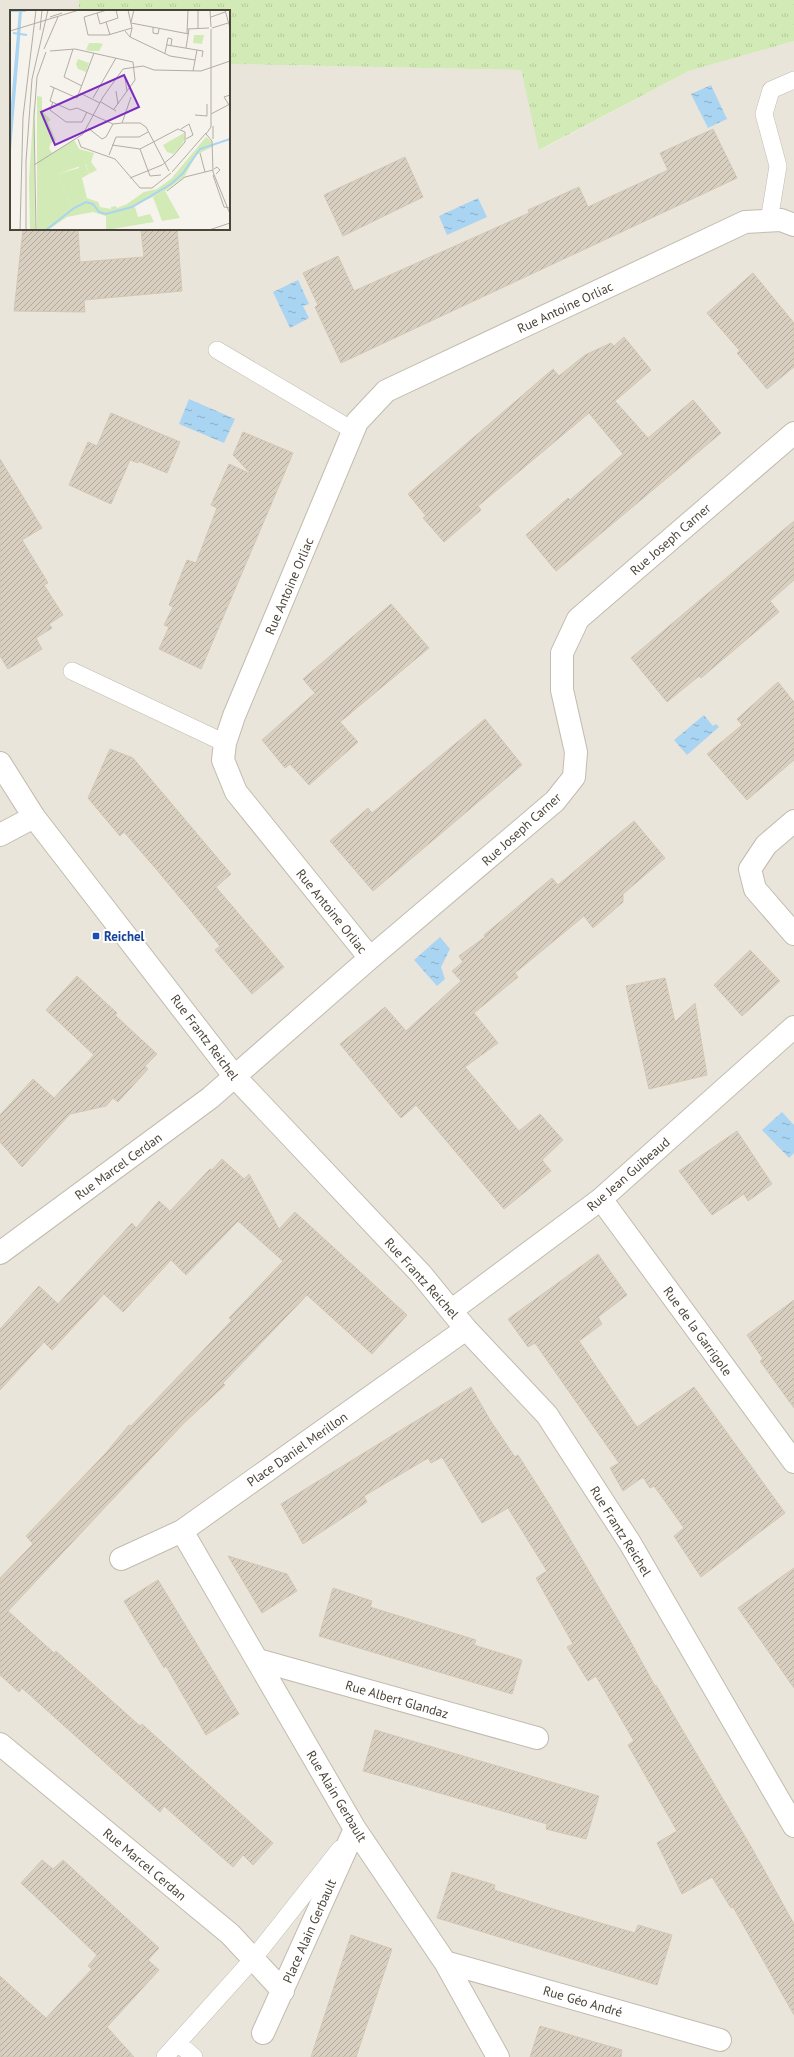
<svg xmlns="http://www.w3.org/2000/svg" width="794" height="2057" font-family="'PT Sans',sans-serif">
<defs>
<pattern id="grass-tufts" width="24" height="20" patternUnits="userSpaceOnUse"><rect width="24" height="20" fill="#d2eab5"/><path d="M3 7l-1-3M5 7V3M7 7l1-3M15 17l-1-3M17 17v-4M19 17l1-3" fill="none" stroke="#b6ca9c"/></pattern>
<pattern id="water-ripples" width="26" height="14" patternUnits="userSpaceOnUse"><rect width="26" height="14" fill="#a9d4f2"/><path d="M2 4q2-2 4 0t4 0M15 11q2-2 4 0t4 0" fill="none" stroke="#8caec5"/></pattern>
<pattern id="building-hatch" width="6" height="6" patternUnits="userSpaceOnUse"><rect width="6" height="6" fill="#d8cfc1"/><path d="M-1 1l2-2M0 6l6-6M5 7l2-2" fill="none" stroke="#b1aa9e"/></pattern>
</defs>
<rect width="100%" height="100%" fill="#f6f3ec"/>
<!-- residential -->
<path fill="#eae5da" d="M0,0H79V11H11V229H229V64L521,70L540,150L689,71L794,41V2057H0Z"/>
<!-- grass -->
<path fill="url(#grass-tufts)" d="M79,0H794V41L689,71L539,150L521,70L229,64V11H79Z"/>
<!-- water -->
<path fill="url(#water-ripples)" d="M711,85L727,119L708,128L691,94Z
M478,198L487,217L447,235L439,216Z
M298,280L309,304L303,306L309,318L290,328L273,292Z
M189,399L235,419L224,443L179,424Z
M704,715L713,726L716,724L719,727L687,755L674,740Z
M440,937L450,949L441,967L445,979L437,986L414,960Z
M782,1112L794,1125V1153L789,1158L762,1130Z"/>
<!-- building -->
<path fill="url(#building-hatch)" stroke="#d3c7b4" d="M713,129L737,178L341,363L315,307L318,305L303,273L338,256L354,291L529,213L528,210L579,187L588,207L668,170L660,153Z
M405,157L423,197L343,236L324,195Z
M23,229H78L80,262L144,257L141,231L177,229L182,291L84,300L85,312L14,311Z
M753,273L794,323V367L767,389L737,353L740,351L707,313Z
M624,337L651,370L615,401L648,438L693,400L721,433L556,571L526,535L568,498L570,500L623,454L589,413L478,506L481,510L444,542L423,518L426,516L408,494L553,369L559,376L585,355L611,343L614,346Z
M111,413L180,442L167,473L138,461V463L130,460L111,504L69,485L88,442L97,446Z
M243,432L293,453L201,669L159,649L169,627L164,625L173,607L169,605L187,560L196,563L217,508L211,505L229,464L251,474L233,455Z
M0,459L42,528L22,540L48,583L44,585L63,615L49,624L52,628L36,638L42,649L8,669L0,656Z
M794,521V580L770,601L779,612L701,678L699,676L667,702L631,658Z
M391,604L429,648L340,722L358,742L309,785L290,764L285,768L262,740L315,693L303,679Z
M778,682L794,702V760L747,800L707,754L742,725L737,719Z
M485,719L522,765L373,891L330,841L368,808L372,813Z
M110,749L133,758L231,874L216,887L284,967L252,994L215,950L220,946L157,870L124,832L120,836L88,798Z
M634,821L665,858L623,894V902L593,928L584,916L515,973L518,977L474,1013L498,1043L465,1067L519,1131L540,1114L563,1140L542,1160L551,1171L504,1209L416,1105L401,1118L340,1044L385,1007L406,1031L461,981L452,971L463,962L459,956L485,937L484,935L552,878L558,885Z
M750,950L780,981L742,1016L714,985Z
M77,976L117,1013L115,1015L157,1054L145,1066L148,1069L118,1102L113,1098L106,1106L70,1114L22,1167L0,1142V1115L33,1079L54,1098L94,1055L46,1010Z
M665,978L675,1022L695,1003L707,1075L649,1089L626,986Z
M737,1131L772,1184L748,1201L744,1194L712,1215L679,1171Z
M222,1159L244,1179L249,1174L279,1229L295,1212L407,1315L372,1354L307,1295L223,1383L225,1385L184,1423L8,1611L54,1653L56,1651L140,1726L142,1724L273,1843L253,1865L243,1855L233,1867L164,1806L160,1812L22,1688L19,1692L0,1675V1578L33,1544L26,1536L105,1454L129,1425L131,1426L232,1320L229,1318L283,1261L238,1221L186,1275L171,1260L123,1312L104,1294L52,1350L44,1342L0,1390V1329L39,1286L58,1304L132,1223L136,1228L159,1201L170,1211L210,1169L212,1170Z
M598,1254L627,1295L598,1317L602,1324L579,1341L637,1427L694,1387L785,1513L701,1577L674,1536L684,1528L654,1486L650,1488L643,1477L623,1491L610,1468L619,1463L535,1343L528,1347L508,1319Z
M794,1300V1408L760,1361L763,1359L747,1335Z
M471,1387L490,1420L515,1457L518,1455L551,1507L628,1637L655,1686L656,1685L753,1850L794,1924V2015L733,1907L731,1908L712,1877L682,1894L657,1843L677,1831L628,1745L634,1741L596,1676L588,1681L567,1647L573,1644L536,1578L547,1571L508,1508L482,1523L442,1457L431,1463L428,1458L364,1496L367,1502L303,1544L281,1504Z
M228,1556L287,1574L297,1591L262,1613Z
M794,1568V1688L738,1608Z
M158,1580L239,1714L206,1735L166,1666L164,1668L124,1601Z
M333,1588L372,1601L370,1607L476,1640L474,1645L522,1660L512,1694L319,1636Z
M375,1730L599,1796L586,1839L546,1829L547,1824L363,1771Z
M42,1860L53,1869L63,1860L159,1948L148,1960L159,1970L107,2027L134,2057H0V1976L46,2018L92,1969L88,1966L97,1955L21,1883Z
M452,1872L495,1885L494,1890L566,1913L635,1933L638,1925L672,1935L657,1985L437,1918Z
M351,1935L392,1949L356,2057H311Z
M540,2026L622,2050L621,2057H530Z"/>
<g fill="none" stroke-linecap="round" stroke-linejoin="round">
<defs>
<path id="service" d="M769,221L778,166L764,114L771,90L794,80
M217,350L354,431
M72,671L225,743
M178,2043L194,2057
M165,2057L253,1959L340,1849"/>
<path id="minor" d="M0,763L34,817L235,1077L421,1274L466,1329L547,1415L630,1543L794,1826
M794,821L766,845L750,869L755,889L794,934
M0,835L34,817
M370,958L236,792L223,760L225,743L234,716L357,422L386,391L745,222L781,220L794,225
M601,1199L794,1462
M0,1253L210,1098L370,958L555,801L574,777L576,752L562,690V653L578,619L794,433
M452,1310L601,1199L794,1027
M182,1531L355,1829L445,1962L498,2057
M121,1559L182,1531L466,1329
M258,1660L537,1738
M0,1744L230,1934L283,1991
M445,1962L720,2040
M263,2033L355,1829"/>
</defs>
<!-- service casing -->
<use href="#service" stroke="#c2bbae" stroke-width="18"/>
<!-- minor casing -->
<use href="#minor" stroke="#c2bbae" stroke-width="24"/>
<!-- service -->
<use href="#service" stroke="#fff" stroke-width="17"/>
<!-- minor -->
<use href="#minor" stroke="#fff" stroke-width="22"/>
</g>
<!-- markers -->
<rect fill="#1a4fb4" stroke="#fff" stroke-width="1.5" x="92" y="932" width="8" height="8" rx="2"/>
<g text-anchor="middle" stroke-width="4" stroke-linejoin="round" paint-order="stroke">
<!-- street labels -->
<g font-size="13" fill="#4b4439" stroke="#fff">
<text transform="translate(565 307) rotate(-25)" y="5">Rue Antoine Orliac</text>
<text transform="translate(670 539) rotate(-41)" y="5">Rue Joseph Carner</text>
<text transform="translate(289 586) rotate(-67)" y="5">Rue Antoine Orliac</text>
<text transform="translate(521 829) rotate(-42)" y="5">Rue Joseph Carner</text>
<text transform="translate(332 911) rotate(51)" y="5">Rue Antoine Orliac</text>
<text transform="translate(205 1037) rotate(53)" y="5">Rue Frantz Reichel</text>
<text transform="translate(118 1166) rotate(-36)" y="5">Rue Marcel Cerdan</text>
<text transform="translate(628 1174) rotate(-41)" y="5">Rue Jean Guibeaud</text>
<text transform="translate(422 1278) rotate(48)" y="5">Rue Frantz Reichel</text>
<text transform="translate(698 1331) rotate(54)" y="5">Rue de la Garrigole</text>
<text transform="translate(297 1449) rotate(-35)" y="5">Place Daniel Merillon</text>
<text transform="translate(621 1531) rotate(58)" y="5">Rue Frantz Reichel</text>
<text transform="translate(397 1699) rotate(16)" y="5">Rue Albert Glandaz</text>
<text transform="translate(337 1796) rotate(59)" y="5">Rue Alain Gerbault</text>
<text transform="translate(145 1864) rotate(40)" y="5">Rue Marcel Cerdan</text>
<text transform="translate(309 1931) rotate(-66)" y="5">Place Alain Gerbault</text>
<text transform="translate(583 2001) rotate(16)" y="5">Rue Géo André</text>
</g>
<!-- transit labels -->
<g font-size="13" font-weight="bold" fill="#164399" stroke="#fff" text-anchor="start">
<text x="104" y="941">Reichel</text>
</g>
</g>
<!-- overview -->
<g transform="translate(10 10)">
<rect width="220" height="220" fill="#f6f3ec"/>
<path d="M27,86L32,87V101L41,110L38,112L46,130L41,133L39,138L42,143L64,130L69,139L84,143L81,152L87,160L79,164L76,154L48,164L61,196L33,220H27ZM24,94L25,220H20L19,169ZM155,181L170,208L152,211L143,187ZM125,197L128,207L140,204L144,212L96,220V206Z" fill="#d2eab5"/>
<path d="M184,25H194L192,34L183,33ZM174,123V131L170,137L163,144L157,142L153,135ZM196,127L201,131L202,137L186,145L174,167L155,181L104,206H96L83,202L57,207L38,220H33L63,194L77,188L88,192L90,197L101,199V197L106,196L107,198L117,194L134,182L147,179L161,169ZM65,132L73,146L47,162L38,148Z" fill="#d2eab5"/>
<path d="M79,33H89L93,34L89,41H81L76,40ZM68,49L79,53L76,62L68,59L66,54ZM73,148L79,164L72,168L77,188L61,196L48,164L69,158L68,152Z" fill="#d2eab5"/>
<path d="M9,0H12L9,42L0,152V106Z" fill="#a9d4f2"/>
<path fill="none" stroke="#a9d4f2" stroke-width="2" d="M0,1H16M3,23L17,25M36,220L64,198L76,192L83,194L89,202L96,204L122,197L161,174L173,163L190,139L220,129"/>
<path fill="none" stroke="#b2ada4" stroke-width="1" d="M97,0L74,7L78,25H98L122,18M188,0V18M200,0L201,17M215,0L220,18M87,3L90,14L108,8L106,0M40,7L52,3M201,7L215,2M96,12L100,25M121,12L124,0M121,13L179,24M143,17V23L148,24L149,19M202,18L218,13M177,19L199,18M201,19V117L196,124L202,131L203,162L220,204M30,20L32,0M0,21L69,0M115,21L120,27L122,18L118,0M177,23L178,0M120,27L160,46L185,50M157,35L193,41L192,47M176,38L179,19M34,39L48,7M63,39L54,67L72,76M40,41L65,39L123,52L125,70L104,99M155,43L158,28L162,29L161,35M183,61L187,40M115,68L117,81M40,76L67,88L84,43M44,78L40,91L60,100L67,98L103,114L112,113L121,87M106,81L108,94M70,83L90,93M83,88L106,48M43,92L40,100L56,112H72L77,102M91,92L106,101M219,95L214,87L220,85M201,104L220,94M185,105L197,106V94M112,113H130L136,117L159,161M203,116V129M78,118L92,129L96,127L103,114M171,119L179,114L183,125L176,129M68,129L71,137L105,149L130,178H142L161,163M102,135L130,139L168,119L175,122V132L163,146L152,155L120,168M130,139L140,166L151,165M190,143L195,162M99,145L106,127H129L138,122M24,155L73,124L93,87L113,59L133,56L144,60L191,61L220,51M204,159L207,157L210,160L206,164M162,162L196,123M203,165L214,197L220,198M157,181L175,167L203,160M10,220L13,107L26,0M16,220V151L22,69L38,0M26,220L24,107L27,67L36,42M199,220L220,213"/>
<path fill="#7b2cbf" fill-opacity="0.15" stroke="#7b2cbf" stroke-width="2" d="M114,65L129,97L45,135L31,102Z"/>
<rect width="220" height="220" fill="none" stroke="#4b4439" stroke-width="2"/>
</g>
</svg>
